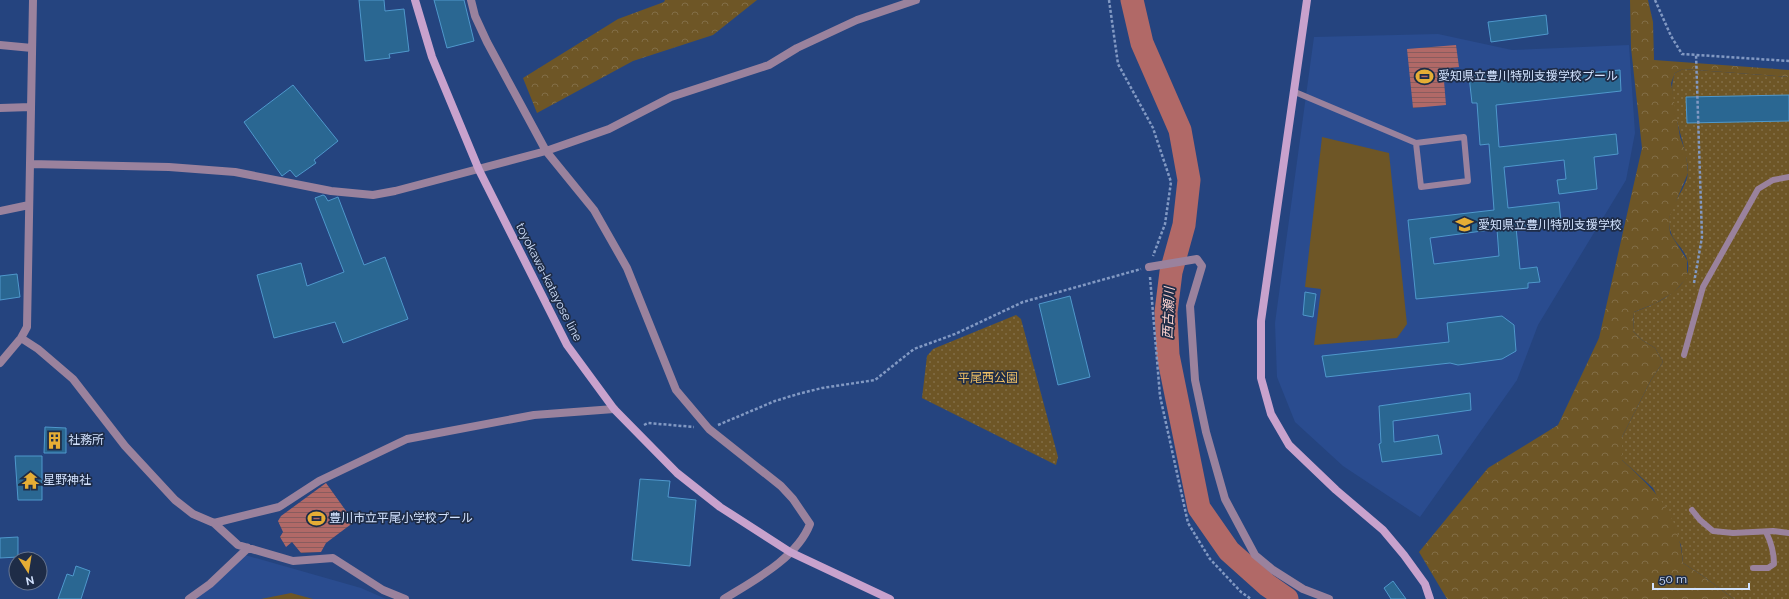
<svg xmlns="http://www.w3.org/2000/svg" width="1789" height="599" font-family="Raleway,'Noto Sans JP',sans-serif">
<defs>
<pattern id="grass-dots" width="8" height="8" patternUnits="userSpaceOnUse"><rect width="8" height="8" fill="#6e5626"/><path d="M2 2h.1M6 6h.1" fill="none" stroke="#826e47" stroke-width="1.8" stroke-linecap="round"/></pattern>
<pattern id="forest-crowns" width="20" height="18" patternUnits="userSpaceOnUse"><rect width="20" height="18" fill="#6e5626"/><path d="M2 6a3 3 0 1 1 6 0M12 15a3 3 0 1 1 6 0" fill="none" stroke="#826e47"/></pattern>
<pattern id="water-rules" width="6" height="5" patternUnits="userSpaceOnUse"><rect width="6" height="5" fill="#b16967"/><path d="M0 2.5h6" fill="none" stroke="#895c5e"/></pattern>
</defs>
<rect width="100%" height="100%" fill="#25447f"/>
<!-- built -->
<path fill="#2a4c8f" d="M1438,34L1512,50L1629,45L1635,133L1626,180L1538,325L1517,380L1420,517L1343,466L1295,422L1277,377L1275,323L1314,37Z
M245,555L361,588L386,599H189Z"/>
<!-- grass -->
<path fill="url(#grass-dots)" d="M1683,69L1789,77V599H1734L1703,576L1683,563L1681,545L1653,488L1622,460V437L1651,380L1663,362L1655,348L1642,340L1633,331L1634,312C1654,305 1696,287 1687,259C1682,244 1670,242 1669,222C1668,206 1688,188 1688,171C1687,142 1664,99 1675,73Z
M1016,315L1021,319L1058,457L1056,465L922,398L927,356L933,349Z"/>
<!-- forest -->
<path fill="url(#forest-crowns)" d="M665,0H757L713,35L633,61L537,113L523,78L618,19L664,2Z
M1630,0H1648L1653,22L1654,60L1789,70V77L1683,69L1675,73L1671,83L1680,137L1686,153L1688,173L1669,218L1670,233L1687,260V278L1673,293L1654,304L1634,312L1633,331L1642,340L1655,348L1663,362L1651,380L1622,437V460C1658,494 1678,511 1683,563L1703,576L1734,599H1447L1419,552L1488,468L1558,425L1599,338L1642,148L1631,48Z"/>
<!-- garden -->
<path fill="#6e5626" d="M1322,137L1389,153L1407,324L1397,338L1314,345L1321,289L1305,287Z
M291,593L313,599H261Z"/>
<!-- water -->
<path fill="url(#water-rules)" d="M1456,45L1459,67L1443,69L1446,105L1413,108L1407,49Z
M326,483L354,522L326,543L321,552L301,553L292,542L286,547L280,537L283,532L278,521L281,516Z"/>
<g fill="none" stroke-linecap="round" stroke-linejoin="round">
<!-- river -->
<path stroke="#b16967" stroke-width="23" d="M1132,0L1142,43L1180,130L1189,180L1184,225L1171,272L1166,312L1168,355L1199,508L1229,551L1267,585L1287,599"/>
</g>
<!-- building -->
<path fill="#2a6792" stroke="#4f98cc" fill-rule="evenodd" d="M359,0H384L385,11L404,9L409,51L389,54L390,58L365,61Z
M434,0H464L474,41L447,48Z
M1546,15L1548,34L1491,42L1488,22Z
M1620,70L1621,91L1496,105L1499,147L1616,134L1618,154L1594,157L1597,189L1559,194L1557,180L1566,179L1564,160L1504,167L1508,208L1559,202L1561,222L1516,227L1520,269L1537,267L1540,282L1528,283V288L1416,299L1408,220L1494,210L1489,144L1480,145L1477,103H1472L1469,76L1489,74L1490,82ZM1497,229L1499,256L1434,264L1430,238Z
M293,85L338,141L314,160L316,163L296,177L290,170L282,176L244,122Z
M1789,95V121L1687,123L1686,97Z
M323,195L325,196L328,201L338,197L364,265L385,257L408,319L343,343L335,322L274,338L257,275L301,263L307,286L344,272L315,198Z
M17,274L20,297L0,300V276Z
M1305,292L1316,294L1313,317L1303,315Z
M1070,296L1090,377L1058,385L1039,304Z
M1502,316L1514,325L1516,351L1502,359L1458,365L1450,363L1326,377L1322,356L1449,342L1447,323Z
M1470,393L1471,410L1393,421L1394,442L1438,435L1442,454L1382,462L1379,444L1381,443L1379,406Z
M45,427L66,428V453H44Z
M15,456H42V500H18Z
M640,479L670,481L668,497L696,500L690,566L632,560Z
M18,537V557L0,558V538Z
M76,566L90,571L81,599H58L67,574L73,576Z
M1393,581L1406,599H1391L1384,588Z"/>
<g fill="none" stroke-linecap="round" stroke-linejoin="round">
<!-- path -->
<path stroke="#8299c3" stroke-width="2.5" stroke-dasharray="3 2" stroke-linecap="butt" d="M1109,0L1118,64L1153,128L1171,182L1165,224L1153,256
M1655,0L1671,36L1682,54L1789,61
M1150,277L1160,396L1188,523L1210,559L1241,592L1251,599
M1694,283L1702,237L1696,54
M644,425L648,423L694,427
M718,425L775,401L798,394L822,388L875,380L914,349L955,334L1023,302L1141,269"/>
<!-- lane -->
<path stroke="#9a829d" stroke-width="6" d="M1295,92L1416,143L1464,137L1468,181L1421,187L1416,143
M1684,355L1703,287L1758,189L1773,180L1789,177
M1692,510L1700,520L1713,531L1733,533L1773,531L1789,533
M1753,568H1768L1774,564C1774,552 1771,542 1766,532"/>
<!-- street -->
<path stroke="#9a829d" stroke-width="8" d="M471,0L475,16L487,42L546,151L594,210L627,268L676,390L709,429L781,486L793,499L810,524C797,558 753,581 724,599
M0,45L32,48
M0,108L31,107
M30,164L169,167L235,172L331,191L373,195L395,191L546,151L609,129L671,97L769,65L797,48L857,20L916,0
M0,211L29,205
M1149,267L1197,259L1202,266L1190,306L1195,380L1206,432L1225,499L1255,555L1273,570L1303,589L1329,599
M21,338L38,349L73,379L125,446L175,500L193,514L214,523L238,545L293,561L333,558L383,590L405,599
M0,363L21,338L27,327L33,0
M214,523L279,507L319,481L407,439L534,415L614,409
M189,599L210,584L248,548"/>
<!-- secondary -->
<path stroke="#c8a2cd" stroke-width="8" d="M415,0L432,57L479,170L567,345L614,409L677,473L720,507L790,552L890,599
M1307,0L1261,321V378L1271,414L1289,445L1336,490L1383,530L1404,555L1425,584L1430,599"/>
</g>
<!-- icons -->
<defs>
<symbol id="stadium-bare" viewBox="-9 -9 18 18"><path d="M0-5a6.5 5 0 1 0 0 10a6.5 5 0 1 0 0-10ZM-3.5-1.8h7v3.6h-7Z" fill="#e5ad35" stroke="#1e2c47" stroke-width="2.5" paint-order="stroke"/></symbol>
<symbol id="school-bare" viewBox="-9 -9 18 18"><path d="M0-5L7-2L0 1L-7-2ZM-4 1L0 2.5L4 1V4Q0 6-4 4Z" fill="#e5ad35" stroke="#1e2c47" stroke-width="2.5" paint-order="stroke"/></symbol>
<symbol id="building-bare" viewBox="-9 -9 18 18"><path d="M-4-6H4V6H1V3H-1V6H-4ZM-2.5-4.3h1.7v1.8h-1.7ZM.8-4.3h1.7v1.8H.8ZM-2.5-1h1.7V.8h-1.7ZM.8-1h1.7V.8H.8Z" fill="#e5ad35" stroke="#1e2c47" stroke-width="2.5" paint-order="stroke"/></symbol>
<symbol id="temple-bare" viewBox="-9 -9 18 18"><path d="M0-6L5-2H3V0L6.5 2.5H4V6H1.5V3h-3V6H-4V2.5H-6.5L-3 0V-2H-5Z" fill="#e5ad35" stroke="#1e2c47" stroke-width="2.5" paint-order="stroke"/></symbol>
</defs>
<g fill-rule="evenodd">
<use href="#stadium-bare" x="1412" y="64" width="25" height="25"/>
<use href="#school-bare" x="1452" y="212" width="25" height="25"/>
<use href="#building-bare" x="42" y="428" width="25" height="25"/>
<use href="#temple-bare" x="18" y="468" width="25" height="25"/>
<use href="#stadium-bare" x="304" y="506" width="25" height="25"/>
</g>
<g text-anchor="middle" stroke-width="3.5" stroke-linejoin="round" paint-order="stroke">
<!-- poi labels -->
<g font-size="12" fill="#d2e2fe" stroke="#1e2c47" text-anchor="start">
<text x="1438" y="80">愛知県立豊川特別支援学校プール</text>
<text x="1478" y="229">愛知県立豊川特別支援学校</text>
<text x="68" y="444">社務所</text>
<text x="43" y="484">星野神社</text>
<text x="329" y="522">豊川市立平尾小学校プール</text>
</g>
<!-- street labels -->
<g font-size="12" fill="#d2e2fe" stroke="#1e2c47">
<text transform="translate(549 282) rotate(63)" y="4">toyokawa-katayose line</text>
</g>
<!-- park labels -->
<g font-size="12" fill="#eebf64" stroke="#1e2c47">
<text x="988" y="382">平尾西公園</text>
</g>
<!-- water labels -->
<g font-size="13" font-style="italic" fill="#fdd2cf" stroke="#1e2c47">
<text transform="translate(1168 313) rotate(-88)" y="5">西古瀬川</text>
</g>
</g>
<!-- north arrow -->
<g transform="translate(28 571) rotate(168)"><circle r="19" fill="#1e2c47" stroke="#667590"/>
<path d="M0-3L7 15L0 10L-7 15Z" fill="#e5ad35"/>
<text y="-6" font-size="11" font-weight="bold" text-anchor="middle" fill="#d2e2fe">N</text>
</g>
<!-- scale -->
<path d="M1653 583v6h96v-6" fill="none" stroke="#d2e2fe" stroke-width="2"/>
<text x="1659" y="583" font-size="12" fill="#d2e2fe" stroke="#1e2c47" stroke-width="3" paint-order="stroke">50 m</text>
</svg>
